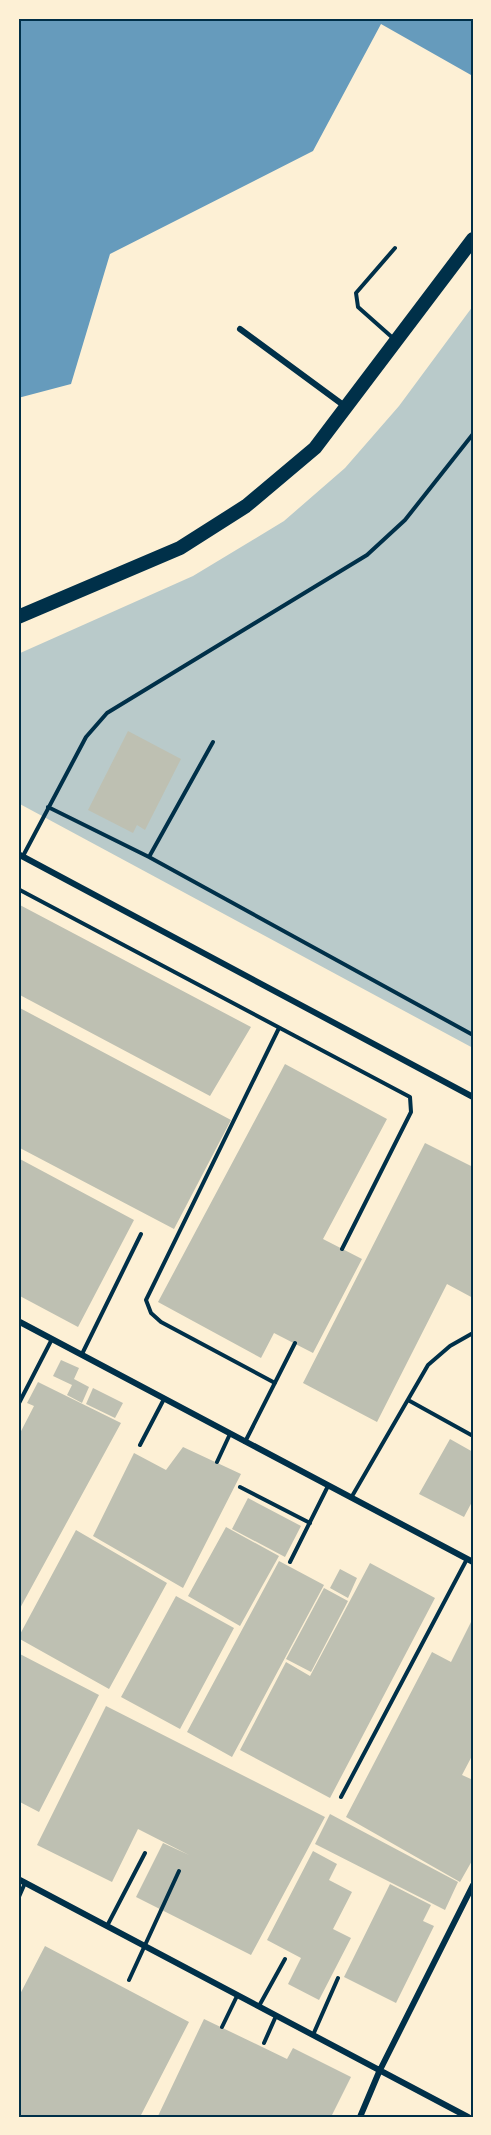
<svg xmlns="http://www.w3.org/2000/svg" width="491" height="2135" font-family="'Varela Round',sans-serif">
<rect width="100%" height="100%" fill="#fdf0d5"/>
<!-- green -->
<path fill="#b9caca" d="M473,306V1048L18,803V654L193,576L284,521L345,468L399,406Z"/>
<!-- water -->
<path fill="#669bbc" d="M18,18H473V73L471,75L381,24L313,151L110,254L71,384L18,398Z"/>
<!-- building -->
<path fill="#bec0b2" d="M128,731L181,759L145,830L137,825L133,833L88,810Z
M18,904L251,1027L210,1096L18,994Z
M18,1007L231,1120L174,1229L18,1147Z
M285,1064L387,1119L323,1239L362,1259L313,1353L274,1333L261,1358L158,1302Z
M425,1143L473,1167V1298L447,1284L377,1422L303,1383Z
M18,1158L134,1220L78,1327L18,1295Z
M61,1360L79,1368L74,1379L89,1387L82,1403L67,1395L72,1385L53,1376Z
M38,1382L121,1423L18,1612V1437L34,1406L27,1403Z
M93,1388L123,1403L115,1418L86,1404Z
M450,1439L473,1452V1500L464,1517L419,1494Z
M183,1447L241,1474L183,1588L93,1536L134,1453L166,1470Z
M248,1498L301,1526L285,1557L232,1529Z
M226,1527L279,1556L240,1626L188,1596Z
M76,1530L167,1583L109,1689L18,1638Z
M279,1561L324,1585L232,1757L187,1732Z
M370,1563L435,1598L330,1798L240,1750L286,1662L310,1676Z
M340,1569L357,1578L348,1598L330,1588Z
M324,1588L348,1601L311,1672L286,1659Z
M176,1596L234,1628L180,1729L121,1697Z
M473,1618V1754L462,1775L473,1780V1859L460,1882L346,1817L432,1652L451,1662Z
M18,1653L99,1695L39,1812L18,1801Z
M106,1706L325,1817L251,1955L136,1897L163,1843L189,1855L138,1829L112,1882L37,1845Z
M330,1814L458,1882L445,1910L315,1844Z
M313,1851L337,1864L329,1880L352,1892L333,1929L351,1938L319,2000L288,1984L301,1958L267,1940Z
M390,1884L431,1905L423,1921L434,1926L396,2003L344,1977Z
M45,1946L189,2022L140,2117H18V1998Z
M204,2019L287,2059L293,2048L351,2077L331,2117L158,2116Z"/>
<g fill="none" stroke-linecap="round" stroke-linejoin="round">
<!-- service -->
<path stroke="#003049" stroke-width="4" d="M394,339L358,307L356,293L395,248
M48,807L149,857L473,1035
M23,856L86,737L107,713L367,555L405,520L473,434
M149,857L213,742
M18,889L410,1097L411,1112L342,1249
M82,1354L141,1234
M275,1383L161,1322L151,1313L146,1300L279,1028
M408,1400L473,1436
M18,1405L52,1339
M245,1442L295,1343
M140,1445L164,1399
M217,1462L230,1434
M240,1487L310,1523
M351,1498L428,1365L450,1346L473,1333
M290,1562L328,1486
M341,1797L467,1559
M18,1899L25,1883
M107,1926L145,1853
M129,1980L179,1871
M259,2006L285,1959
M222,2027L237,1996
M313,2035L338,1978
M264,2043L276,2016"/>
<!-- minor -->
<path stroke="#003049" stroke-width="6" d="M240,329L346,407
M18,854L473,1097
M18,1321L473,1562
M18,1879L468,2117
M360,2117L379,2072L473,1885"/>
<!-- primary -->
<path stroke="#003049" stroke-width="14" d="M18,617L180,548L246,506L315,448L473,239"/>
</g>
<!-- border -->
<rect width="491" height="2135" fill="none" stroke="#fdf0d5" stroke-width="39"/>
<rect x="20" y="20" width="452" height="2096" fill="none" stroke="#003049" stroke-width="2"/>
</svg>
